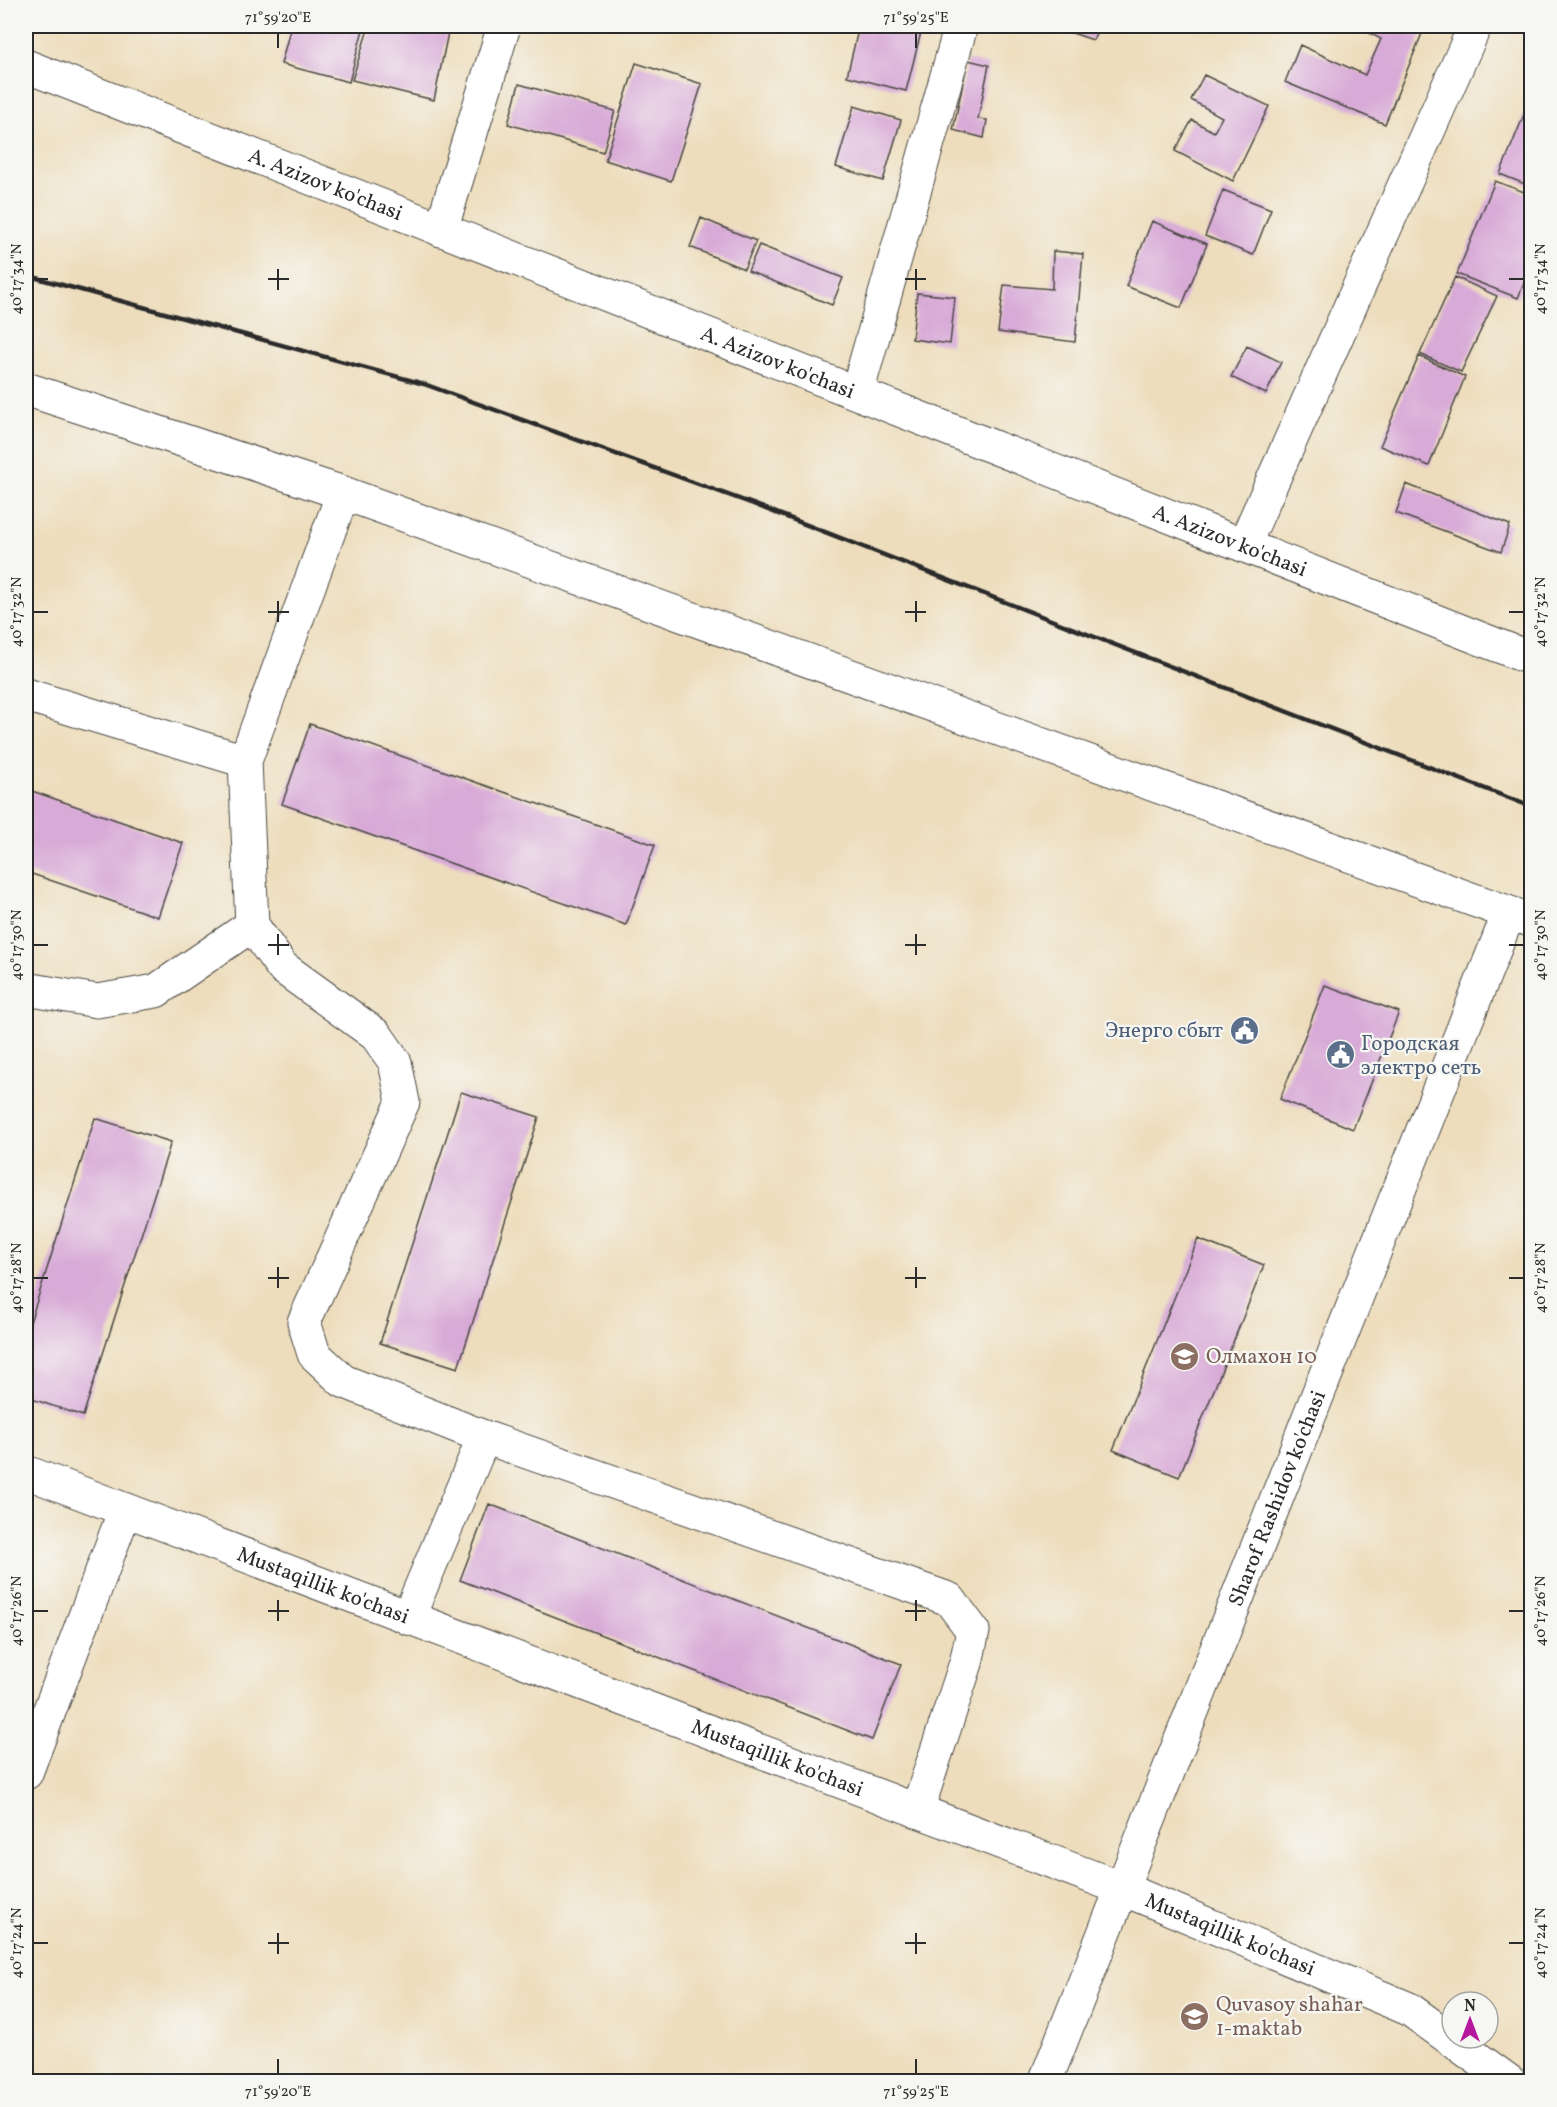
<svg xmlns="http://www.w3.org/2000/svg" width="1557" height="2107" font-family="Vollkorn,serif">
<rect width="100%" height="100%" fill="#f6f6f2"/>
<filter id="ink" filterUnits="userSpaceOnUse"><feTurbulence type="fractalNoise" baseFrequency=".0167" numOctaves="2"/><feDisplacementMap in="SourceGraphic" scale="12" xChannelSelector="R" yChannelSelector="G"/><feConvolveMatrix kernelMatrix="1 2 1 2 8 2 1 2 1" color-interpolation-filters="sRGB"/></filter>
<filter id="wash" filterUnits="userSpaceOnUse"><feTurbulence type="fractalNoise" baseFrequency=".008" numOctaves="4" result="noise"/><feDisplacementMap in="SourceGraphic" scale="24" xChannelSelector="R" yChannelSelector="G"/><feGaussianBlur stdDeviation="1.35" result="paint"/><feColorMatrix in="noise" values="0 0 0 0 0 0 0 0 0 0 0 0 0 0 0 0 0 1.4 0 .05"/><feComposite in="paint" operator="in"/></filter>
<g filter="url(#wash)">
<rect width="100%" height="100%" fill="#edddbc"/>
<g id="blocks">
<!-- building -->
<path fill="#d8aad7" d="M291,26H364L349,82L281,64Z
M369,26H441L449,28L434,100L352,80Z
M859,26H909L922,28L906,91L847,76Z
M1052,26H1099L1093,40Z
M1356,26H1413L1423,31L1385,124L1285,82L1300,45L1365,75L1381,39Z
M968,60L989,65L978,119L987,120L984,138L953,130Z
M636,63L702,84L671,181L605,160Z
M1204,75L1269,106L1233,181L1175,151L1192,120L1214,132L1222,117L1191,100Z
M519,84L615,111L603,152L508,124Z
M1530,100L1532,101V187L1500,174Z
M854,106L901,120L883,181L836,167Z
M1495,181L1532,195V264L1518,298L1457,274Z
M1223,190L1271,209L1253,255L1205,236Z
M701,218L756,241L744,269L690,247Z
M1152,221L1207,244L1181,308L1126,286Z
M759,245L843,278L832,305L748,271Z
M1053,251L1083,254L1075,342L998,332L1004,285L1052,289Z
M1455,277L1497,296L1461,372L1420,354Z
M917,293L955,297L950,344L912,339Z
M1247,346L1281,362L1266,394L1231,377Z
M1419,356L1465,377L1429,466L1380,446Z
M1406,484L1510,525L1501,552L1396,513Z
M310,724L655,845L626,925L282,804Z
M26,789L183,843L158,917L26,872Z
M1325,985L1399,1012L1353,1129L1280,1099Z
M461,1092L539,1117L458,1368L380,1343Z
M95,1118L171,1142L83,1416L26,1397V1335Z
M1198,1239L1264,1265L1179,1477L1113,1450Z
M489,1504L901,1664L872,1740L460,1580Z"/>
</g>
</g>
<g filter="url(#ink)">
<use href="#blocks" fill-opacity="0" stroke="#484641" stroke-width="1.5"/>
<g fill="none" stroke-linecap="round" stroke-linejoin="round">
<defs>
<g id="minor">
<path d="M441,230L504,26"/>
<path d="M26,389L343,493L1532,921"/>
<path d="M857,393L961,26"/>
<path d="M343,493L245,761L252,925L282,967L376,1035L395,1062L403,1102L304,1322L314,1354L343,1381L484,1437L949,1599L973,1631L966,1663L917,1811"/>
<path d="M1244,545L1475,26"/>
<path d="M26,695L245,761"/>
<path d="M26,989L97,1001L156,991L252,925"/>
<path id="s1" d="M26,1472L1121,1888L1409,2009L1510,2082"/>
<path d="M408,1618L484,1437"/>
<path d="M26,1773L125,1510"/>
<path id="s2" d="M1045,2082L1509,913"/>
</g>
<g id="major">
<path id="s3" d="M26,66L1532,659"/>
</g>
</defs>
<!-- minor casing -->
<use href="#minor" stroke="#484641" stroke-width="35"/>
<!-- major casing -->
<use href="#major" stroke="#484641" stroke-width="35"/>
<!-- minor -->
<use href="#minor" stroke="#fff" stroke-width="33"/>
<!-- major -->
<use href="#major" stroke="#fff" stroke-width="33"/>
<!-- rail -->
<path stroke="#2b2b2b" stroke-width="4.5" d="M26,275L424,384L753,504L1532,807"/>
</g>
</g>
<!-- ticks -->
<path fill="none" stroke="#2b2b2b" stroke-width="2" d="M278,33V48M916,33V48M278,269V290M916,269V290M33,279H48M268,279H289M905,279H926M1509,279H1524M278,601V622M916,601V622M33,612H48M268,612H289M905,612H926M1509,612H1524M278,934V955M916,934V955M33,945H48M268,945H289M905,945H926M1509,945H1524M278,1267V1288M916,1267V1288M33,1278H48M268,1278H289M905,1278H926M1509,1278H1524M278,1600V1621M916,1600V1621M33,1611H48M268,1611H289M905,1611H926M1509,1611H1524M278,1933V1954M916,1933V1954M33,1943H48M268,1943H289M905,1943H926M1509,1943H1524M278,2059V2074M916,2059V2074"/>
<!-- icons -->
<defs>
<symbol id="civic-disc" viewBox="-11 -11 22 22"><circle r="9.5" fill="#5c6f8a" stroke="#f6f6f2"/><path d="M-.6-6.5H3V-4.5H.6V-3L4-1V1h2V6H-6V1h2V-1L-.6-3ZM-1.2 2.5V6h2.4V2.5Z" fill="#fff"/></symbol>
<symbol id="school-disc" viewBox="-11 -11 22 22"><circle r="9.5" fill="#8d6e63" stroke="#f6f6f2"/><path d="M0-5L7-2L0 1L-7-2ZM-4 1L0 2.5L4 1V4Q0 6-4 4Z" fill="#fff"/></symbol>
</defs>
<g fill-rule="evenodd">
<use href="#civic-disc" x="1228" y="1014" width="33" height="33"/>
<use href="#civic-disc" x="1324" y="1038" width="33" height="33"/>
<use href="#school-disc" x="1168" y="1340" width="33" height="33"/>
<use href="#school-disc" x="1178" y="2000" width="33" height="33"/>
</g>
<g text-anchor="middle" stroke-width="4.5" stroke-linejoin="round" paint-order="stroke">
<!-- street labels -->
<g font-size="21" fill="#2b2b2b" stroke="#f6f6f2">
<text dy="7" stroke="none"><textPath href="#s3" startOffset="322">A. Azizov ko'chasi</textPath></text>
<text dy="7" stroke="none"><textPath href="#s3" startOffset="808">A. Azizov ko'chasi</textPath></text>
<text dy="7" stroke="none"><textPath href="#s3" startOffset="1294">A. Azizov ko'chasi</textPath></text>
<text dy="7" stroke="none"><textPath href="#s2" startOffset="628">Sharof Rashidov ko'chasi</textPath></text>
<text dy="7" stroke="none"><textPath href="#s1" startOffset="318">Mustaqillik ko'chasi</textPath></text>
<text dy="7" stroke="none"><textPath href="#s1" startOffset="804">Mustaqillik ko'chasi</textPath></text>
<text dy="7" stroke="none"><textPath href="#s1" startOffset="1290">Mustaqillik ko'chasi</textPath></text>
</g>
<!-- service labels -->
<g font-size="21" fill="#4e5e75" stroke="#f6f6f2" text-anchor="end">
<text x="1223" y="1037">Энерго сбыт</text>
<text x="1361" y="1050" text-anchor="start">Городская<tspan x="1361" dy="24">электро сеть</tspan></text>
</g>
<!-- education labels -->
<g font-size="21" fill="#785e54" stroke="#f6f6f2" text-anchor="start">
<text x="1206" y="1363">Олмахон 10</text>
<text x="1216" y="2011">Quvasoy shahar<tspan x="1216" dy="24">1-maktab</tspan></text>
</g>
</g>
<!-- margin -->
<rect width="1557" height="2107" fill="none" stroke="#f6f6f2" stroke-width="66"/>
<!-- north arrow -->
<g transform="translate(1470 2020)"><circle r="28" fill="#f6f6f2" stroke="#a5a5a2" stroke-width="1.5"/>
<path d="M0-4.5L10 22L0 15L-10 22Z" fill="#b5179e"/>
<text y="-9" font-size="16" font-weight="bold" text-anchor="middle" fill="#2b2b2b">N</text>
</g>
<rect x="33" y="33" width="1491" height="2041" fill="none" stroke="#2b2b2b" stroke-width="2"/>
<g font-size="15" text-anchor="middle" fill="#2b2b2b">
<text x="278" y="22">71°59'20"E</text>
<text x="916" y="22">71°59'25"E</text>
<text transform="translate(16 279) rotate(-90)" y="5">40°17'34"N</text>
<text transform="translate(1540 279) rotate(-90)" y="5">40°17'34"N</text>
<text transform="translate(16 612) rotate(-90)" y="5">40°17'32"N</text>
<text transform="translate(1540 612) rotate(-90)" y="5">40°17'32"N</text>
<text transform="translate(16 945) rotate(-90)" y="5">40°17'30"N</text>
<text transform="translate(1540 945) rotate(-90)" y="5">40°17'30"N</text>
<text transform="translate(16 1278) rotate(-90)" y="5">40°17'28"N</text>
<text transform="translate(1540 1278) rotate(-90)" y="5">40°17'28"N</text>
<text transform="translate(16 1611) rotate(-90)" y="5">40°17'26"N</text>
<text transform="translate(1540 1611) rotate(-90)" y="5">40°17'26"N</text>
<text transform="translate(16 1943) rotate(-90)" y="5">40°17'24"N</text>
<text transform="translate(1540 1943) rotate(-90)" y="5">40°17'24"N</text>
<text x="278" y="2096">71°59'20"E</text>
<text x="916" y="2096">71°59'25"E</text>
</g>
</svg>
